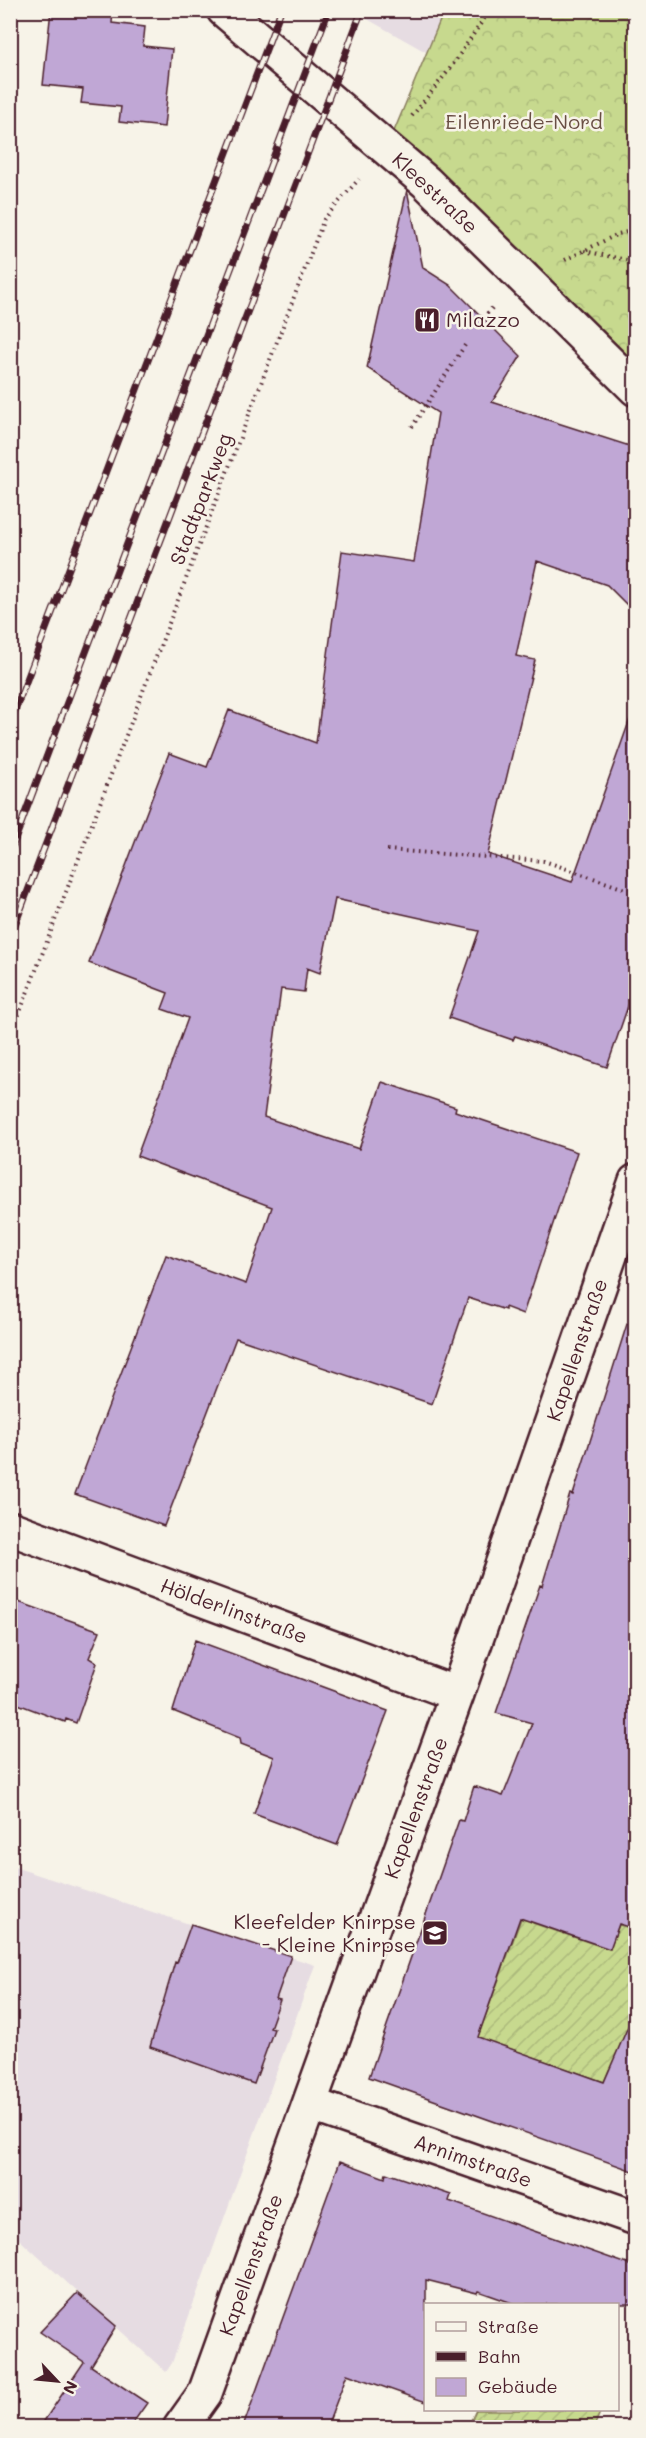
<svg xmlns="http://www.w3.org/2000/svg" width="646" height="2438" font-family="Mali,sans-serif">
<defs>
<pattern id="forest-crowns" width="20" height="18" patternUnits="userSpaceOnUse" patternTransform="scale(1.5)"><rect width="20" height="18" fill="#c7d98e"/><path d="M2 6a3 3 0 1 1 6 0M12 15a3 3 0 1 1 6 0" fill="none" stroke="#acba7b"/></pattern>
<pattern id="garden-furrows" width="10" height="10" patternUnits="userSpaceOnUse" patternTransform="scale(1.5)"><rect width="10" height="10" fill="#c7d98e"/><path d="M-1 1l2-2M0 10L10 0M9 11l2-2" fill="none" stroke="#acba7b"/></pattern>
</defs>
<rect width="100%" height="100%" fill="#f7f3e8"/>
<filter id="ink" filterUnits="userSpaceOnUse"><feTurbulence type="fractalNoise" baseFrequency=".0167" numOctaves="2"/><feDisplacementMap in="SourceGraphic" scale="12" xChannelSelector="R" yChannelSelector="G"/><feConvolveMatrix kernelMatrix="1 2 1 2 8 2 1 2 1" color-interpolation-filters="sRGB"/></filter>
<g filter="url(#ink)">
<!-- built -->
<path fill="#e6dce2" d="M353,11H444L426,52Z
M11,1866L315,1965L172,2363L166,2372L11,2232Z"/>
<!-- forest -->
<path fill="url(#forest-crowns)" stroke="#887c5c" stroke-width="1.5" d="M444,11H635V389L387,148Z"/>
<!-- garden -->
<path fill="url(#garden-furrows)" stroke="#887c5c" stroke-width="1.5" d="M523,1913L533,1923L609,1949L619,1925L635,1929V2092L609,2070L604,2082L494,2043L469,2039L480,2031Z
M476,2410H601L594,2427H468Z"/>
<!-- building -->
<path fill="#c0a7d5" stroke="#4a1f2b" stroke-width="1.5" d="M51,10H113L112,23L145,27L143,46L172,49L164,127L119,122L121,107L81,103L83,89L43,85Z
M407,190L423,268L450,285L521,356L492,402L636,448V614L607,585L537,561L516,656L535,660L488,854L572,882L630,719L636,720V983L607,1067L515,1036L513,1040L449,1018L479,931L335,899L320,973L307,968L304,992L281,989L264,1117L359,1149L382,1082L456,1107L455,1111L577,1152L523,1314L505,1307V1310L468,1298L432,1404L236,1338L164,1526L75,1494L166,1255L246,1284L272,1207L137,1156L188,1018L162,1009L168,993L89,963L169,753L207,767L229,710L316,743L342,551L414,562L438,413L367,368Z
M627,1324L636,1325V1929L619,1924L610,1949L520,1918L478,2037L604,2082L636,2008V2172L369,2077L459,1820L463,1821L474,1786L503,1796L532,1723L496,1713L540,1585L542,1586L570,1494L573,1495Z
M10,1599L100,1631L89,1658L97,1663L76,1723L66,1719L65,1722L10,1701Z
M195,1640L388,1711L337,1845L254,1814L274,1757L241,1744L240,1738L173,1711Z
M191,1924L291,1956L276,1999L280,2000L270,2028L274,2029L254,2084L150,2047L175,1962L177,1963Z
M340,2161L385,2178L386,2173L451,2195L449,2201L636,2267V2304H515L478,2291L477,2293L426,2280V2402L347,2374L327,2427H243Z
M77,2293L116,2326L91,2366L147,2403L130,2427H40L84,2362L40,2332Z"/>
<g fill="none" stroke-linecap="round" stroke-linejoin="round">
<defs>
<path id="minor" d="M224,10L426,182L636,389
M10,1528L457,1694
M310,2104L636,2218
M180,2428L205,2393L457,1694L636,1181"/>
</defs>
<!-- minor casing -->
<use href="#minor" stroke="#4a1f2b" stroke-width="38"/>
<!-- path -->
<path stroke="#4a1f2b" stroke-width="4" stroke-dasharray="1.5 4.5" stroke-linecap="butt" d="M412,116L449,70L490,10
M584,251L636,262
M565,260L618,234L636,230
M483,318L493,307
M412,427L467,342
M387,850L544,861L625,889
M10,1038L324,219L359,179"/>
<!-- minor -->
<use href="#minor" stroke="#f7f3e8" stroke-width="33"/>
<defs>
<path id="rail" d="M10,724L281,10
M10,853L329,10
M10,938L362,10"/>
</defs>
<!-- rail casing -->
<use href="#rail" stroke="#4a1f2b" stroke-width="7"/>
<!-- rail -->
<use href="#rail" stroke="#f7f3e8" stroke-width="4.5" stroke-dasharray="14" stroke-linecap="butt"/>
</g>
</g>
<!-- icons -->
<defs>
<symbol id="restaurant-square" viewBox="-11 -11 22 22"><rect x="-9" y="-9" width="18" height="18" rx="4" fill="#4a1f2b" stroke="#f7f3e8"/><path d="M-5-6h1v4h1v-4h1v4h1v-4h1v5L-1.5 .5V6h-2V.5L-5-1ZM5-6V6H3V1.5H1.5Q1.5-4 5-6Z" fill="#fff"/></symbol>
<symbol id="school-square" viewBox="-11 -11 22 22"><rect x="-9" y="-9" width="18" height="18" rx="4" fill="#4a1f2b" stroke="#f7f3e8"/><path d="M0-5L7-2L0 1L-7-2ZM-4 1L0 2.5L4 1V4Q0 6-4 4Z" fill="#fff"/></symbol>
</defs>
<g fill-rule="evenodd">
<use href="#restaurant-square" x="412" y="305" width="30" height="30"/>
<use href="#school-square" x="420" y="1918" width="30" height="30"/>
</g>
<g text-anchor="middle" stroke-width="5" stroke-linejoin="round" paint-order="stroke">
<!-- park labels -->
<g font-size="20" fill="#694e44" stroke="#f7f3e8">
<text x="524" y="129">Eilenriede-Nord</text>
</g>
<!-- street labels -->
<g font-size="20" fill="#4a1f2b" stroke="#f7f3e8">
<text transform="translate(435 193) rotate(43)" y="7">Kleestraße</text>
<text transform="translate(201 499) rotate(-69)" y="7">Stadtparkweg</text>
<text transform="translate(577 1350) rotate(-71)" y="7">Kapellenstraße</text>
<text transform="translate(234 1611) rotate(20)" y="7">Hölderlinstraße</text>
<text transform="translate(416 1808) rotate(-70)" y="7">Kapellenstraße</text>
<text transform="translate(473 2161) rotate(19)" y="7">Arnimstraße</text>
<text transform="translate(251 2265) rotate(-70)" y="7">Kapellenstraße</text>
</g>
<!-- poi labels -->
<g font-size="20" fill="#4a1f2b" stroke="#f7f3e8" text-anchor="start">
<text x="446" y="327">Milazzo</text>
<text x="416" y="1929" text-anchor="end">Kleefelder Knirpse<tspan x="416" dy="23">- Kleine Knirpse</tspan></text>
</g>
</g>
<!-- margin -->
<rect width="646" height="2438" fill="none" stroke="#f7f3e8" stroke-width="36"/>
<rect x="18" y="18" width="610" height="2402" fill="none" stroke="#4a1f2b" stroke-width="2" filter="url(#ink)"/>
<!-- legend -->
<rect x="424" y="2303" width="195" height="108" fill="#f7f3e8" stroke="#b29e9c" stroke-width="1.5"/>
<rect x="436" y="2322" width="30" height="9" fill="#f7f3e8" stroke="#b29e9c" stroke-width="1.5"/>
<text x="478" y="2333" font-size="18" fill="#4a1f2b">Straße</text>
<rect x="436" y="2352" width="30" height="9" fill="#4a1f2b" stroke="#b29e9c" stroke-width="1.5"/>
<text x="478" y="2363" font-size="18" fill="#4a1f2b">Bahn</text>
<rect x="436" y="2378" width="30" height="18" fill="#c0a7d5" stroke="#b29e9c" stroke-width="1.5"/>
<text x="478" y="2393" font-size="18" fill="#4a1f2b">Gebäude</text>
<!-- north arrow -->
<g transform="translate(57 2381) rotate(116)" stroke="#f7f3e8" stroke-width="4.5" paint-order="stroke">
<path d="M0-4.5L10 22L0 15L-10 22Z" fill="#4a1f2b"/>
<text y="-9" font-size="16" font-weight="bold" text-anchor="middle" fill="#4a1f2b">N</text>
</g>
</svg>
